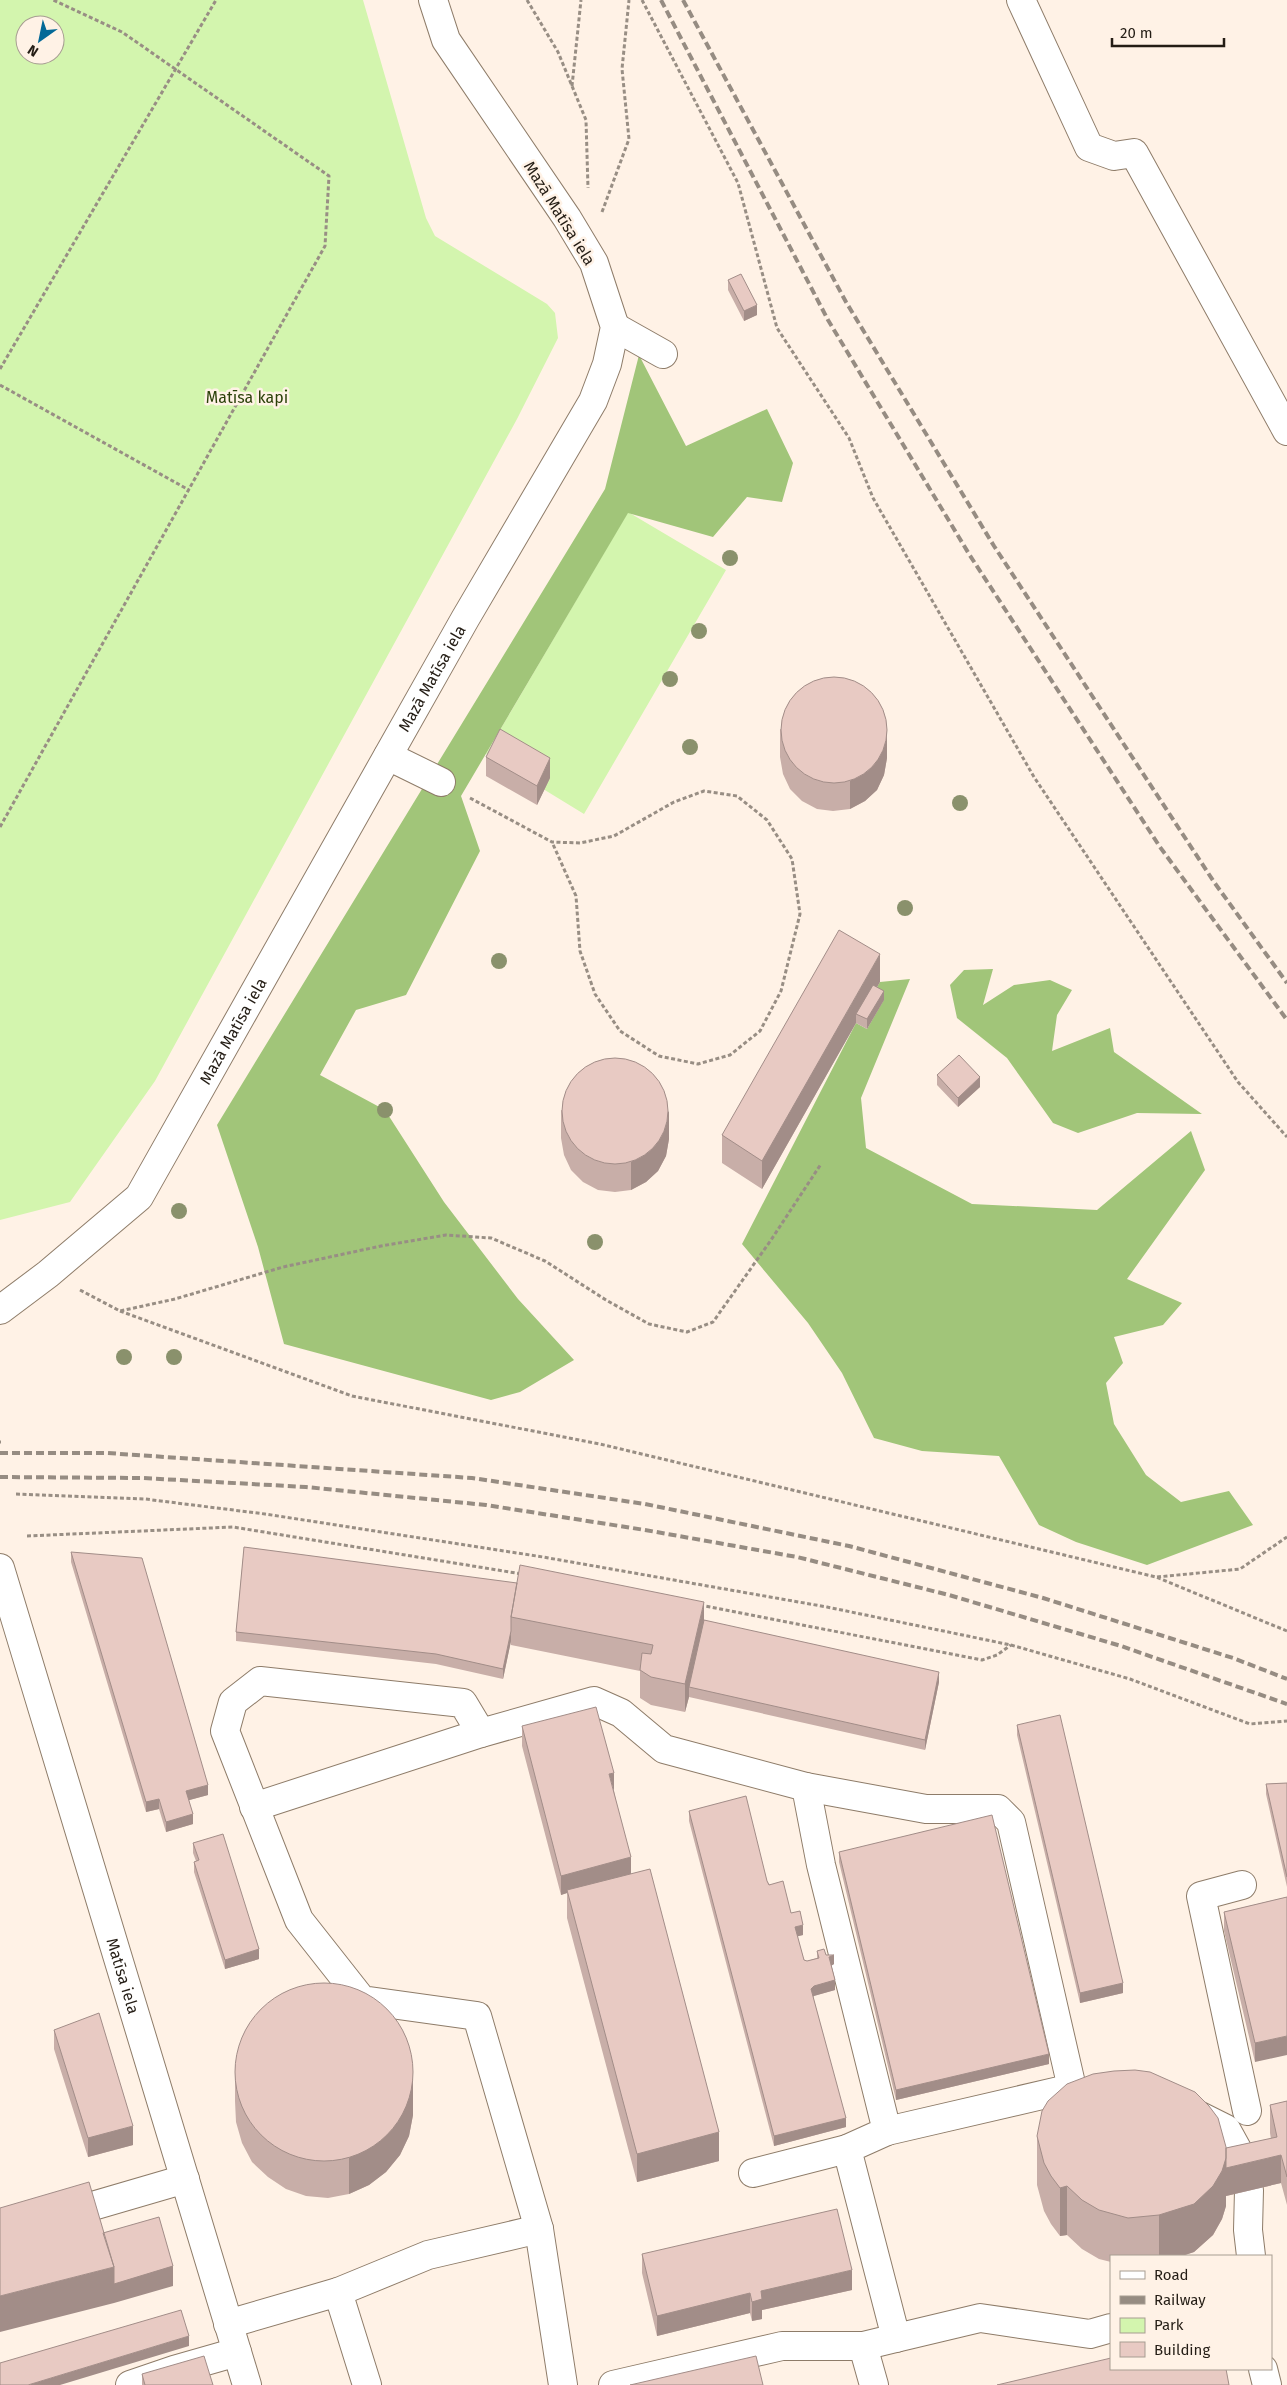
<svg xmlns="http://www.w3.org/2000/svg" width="1287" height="2385" font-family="'Fira Sans',sans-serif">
<rect width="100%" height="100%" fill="#fff2e6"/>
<!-- green -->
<path fill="#d3f5ae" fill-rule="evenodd" d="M0,0H363L426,218L435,236L547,304L555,313L558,338L517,419L155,1081L70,1202L0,1220ZM25,25H55V55H25Z
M628,512L726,570L584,814L486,754Z"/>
<!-- forest -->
<path fill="#a1c579" d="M639,355L686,446L767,409L793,463L782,502L747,497L713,537L628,513L461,796L480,851L406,995L356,1010L320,1075L385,1110L444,1202L518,1299L574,1360L520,1392L491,1400L284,1344L258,1247L217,1125L605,489Z
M993,969L983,1005L1014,985L1050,980L1072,990L1057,1015L1052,1051L1110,1028L1114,1052L1202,1114L1137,1113L1078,1133L1053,1123L1007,1058L957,1018L950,985L964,970Z
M910,979L861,1098L866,1148L972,1204L1097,1210L1191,1131L1205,1170L1127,1279L1182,1303L1163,1325L1114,1337L1123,1363L1106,1383L1114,1424L1146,1475L1181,1502L1229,1491L1253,1525L1147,1565L1076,1542L1039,1525L999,1456L922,1451L874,1438L842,1373L808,1323L742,1244L856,1023L867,1029L883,1001L873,994L880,982Z"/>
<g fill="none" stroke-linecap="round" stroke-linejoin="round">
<defs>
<g id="minor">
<path d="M1021,0L1089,147L1114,156L1134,153L1287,431"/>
<path d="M615,327L663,354"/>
<path d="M388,756L441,782"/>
<path id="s1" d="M0,1310L48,1274L139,1197L465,619L593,401L607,364L615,327L594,263L567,218L446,40L433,0"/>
<path id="s2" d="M0,1568L247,2385"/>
<path d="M806,1787L926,1809H998L1011,1822L1072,2088L887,2131"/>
<path d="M254,1807L481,1733L594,1701L621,1713L664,1749L806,1787L821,1865L887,2131L847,2149L896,2338L863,2346H782L613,2385"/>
<path d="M1242,1885L1201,1896L1247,2111"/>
<path d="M1186,2109L1226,2129L1237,2149L1245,2172"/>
<path d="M753,2173L847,2149"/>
<path d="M1249,2190L1248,2230L1251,2256"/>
<path d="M539,2229L563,2385"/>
<path d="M0,2233L185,2179"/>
<path d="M338,2292L428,2255L539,2229L477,2016L362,2000L299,1920L225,1731L233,1702L260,1681L463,1703L481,1733"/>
<path d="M228,2324L338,2292L367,2385"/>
<path d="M896,2338L980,2318L1090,2334L1111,2328"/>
<path d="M863,2346L874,2385"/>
<path d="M1263,2369L1267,2385"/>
<path d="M130,2385L174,2370L237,2352"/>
</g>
</defs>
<!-- minor casing -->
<use href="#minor" stroke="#8e7c69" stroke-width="30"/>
<!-- path -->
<path stroke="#988e84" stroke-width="3" stroke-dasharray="4 2.5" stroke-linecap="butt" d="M527,0L558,52L586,120L588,188
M642,0L738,183L777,328L849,438L873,498L1034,777L1238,1082L1287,1137
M572,86L581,0
M602,212L629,139L622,69L629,0
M0,369L216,0
M0,385L189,490
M470,798L552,842L580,843L614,836L674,802L704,791L737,796L767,820L792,859L800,914L781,991L760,1031L730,1055L698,1064L659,1056L620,1031L595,994L580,951L576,896L552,842
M0,827L325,246L329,176L122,32L53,0
M80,1290L120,1311L175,1299L283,1267L381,1246L446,1235L491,1238L545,1261L606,1300L649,1324L687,1332L713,1322L771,1240L821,1164
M120,1311L352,1396L600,1444L1156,1577L1287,1631
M0,1442H1
M16,1494L145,1499L265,1514L543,1557L827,1607L1011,1645L1130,1679L1250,1724L1287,1721
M27,1536L233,1527L522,1574
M1157,1577L1240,1569L1287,1537
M700,1605L982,1660L997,1655L1011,1645"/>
<!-- minor -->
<use href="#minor" stroke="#fff" stroke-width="28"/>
<!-- rail -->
<path stroke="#968c82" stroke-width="4" stroke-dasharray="8 4" stroke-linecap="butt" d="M661,0L828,320L969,554L1160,847L1287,1020
M683,0L846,302L994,546L1214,882L1287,983
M0,1453H107L472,1478L645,1504L849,1546L1043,1598L1233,1658L1287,1679
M0,1477L143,1478L306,1487L486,1505L645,1530L797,1557L949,1595L1121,1646L1287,1704"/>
</g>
<!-- trees -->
<g fill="#8a916c">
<circle cx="730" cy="558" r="8"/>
<circle cx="699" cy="631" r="8"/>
<circle cx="670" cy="679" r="8"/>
<circle cx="690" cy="747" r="8"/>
<circle cx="960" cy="803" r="8"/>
<circle cx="905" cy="908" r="8"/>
<circle cx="499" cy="961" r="8"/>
<circle cx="385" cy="1110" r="8"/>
<circle cx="179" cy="1211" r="8"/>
<circle cx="595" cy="1242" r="8"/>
<circle cx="124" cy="1357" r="8"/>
<circle cx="174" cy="1357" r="8"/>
</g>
<!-- wall -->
<path fill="#c8aea8" d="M728,280L757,315L744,321L728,290Z
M780,729L887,758L884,775L877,790L865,801L850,809L833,811L817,809L802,801L790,789L783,774L780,757Z
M486,757L550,778L537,805L486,776Z
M880,982L877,987L884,1000L867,1029L856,1023L762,1189L722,1163V1135Z
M937,1075L980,1087L958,1107L937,1085Z
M561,1110L669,1139L666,1156L658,1171L646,1182L631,1190L615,1192L598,1190L583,1182L571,1170L564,1155L561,1138Z
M244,1547L704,1620L939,1682L925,1750L689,1697L685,1712L651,1705L640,1698V1671L511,1645V1641L503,1679L436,1664L236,1641V1632Z
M71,1552L208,1795L189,1800L193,1824L166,1832L159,1809L146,1812L71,1562Z
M1017,1725L1123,1993L1080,2003L1017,1735Z
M522,1726L614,1791L631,1874L719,2161L637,2182L567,1918V1893L561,1895L522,1746Z
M1287,1783V1887L1266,1794V1784Z
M689,1811L767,1881L791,1913L803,1935L797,1936L804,1960L807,1961L817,1958V1951L826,1955L834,1964L831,1966L835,1990L813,1996L846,2127L774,2146L689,1821Z
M193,1843L259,1959L225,1969L194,1872V1862L196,1861L193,1853Z
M839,1852L1049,2064L896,2100L839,1862Z
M1287,1897L1255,2062L1224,1931V1912Z
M54,2030L133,2145L88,2157L54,2049Z
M235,2065L413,2115L409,2136L400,2155L386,2172L369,2185L349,2194L328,2198L306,2196L286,2189L268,2177L252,2162L242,2143L236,2122L235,2101Z
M1287,2101V2205L1281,2183L1226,2196V2206L1222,2219L1213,2235L1194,2252L1182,2256H1111V2262L1099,2259L1082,2249L1067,2235L1060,2236L1051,2224L1044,2211L1037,2185V2136L1226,2148L1271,2139L1270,2133V2105Z
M642,2254L852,2290L762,2310V2319L752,2321L750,2313L657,2336L642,2273Z
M142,2374L213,2385H142Z"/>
<!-- shaded-wall -->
<path fill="#a28d88" d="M757,305V315L744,321V311Z
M887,730V758L884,775L877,790L865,801L850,809V781Z
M550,758V778L537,805V786Z
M880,954V982L860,1016L856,1014V1023L762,1189V1161Z
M884,991V1000L867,1029V1019Z
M980,1077V1087L958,1107V1098Z
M669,1111V1139L666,1156L658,1171L646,1182L631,1190V1162Z
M704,1602V1630L689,1687V1697L685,1712V1684Z
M511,1631V1641L503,1679V1669Z
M939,1672V1682L925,1750V1740Z
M614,1773V1792L609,1774Z
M208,1785V1795L186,1801V1791Z
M159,1799V1809L146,1812V1802Z
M193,1814V1824L166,1832V1822Z
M631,1857V1877L567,1890V1893L561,1895V1876Z
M803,1925V1935L795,1937V1927Z
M259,1949V1959L225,1969V1960Z
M834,1955V1964L829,1967V1957Z
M835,1980V1990L814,1996L811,1999V1989L814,1986Z
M1123,1983V1993L1080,2003V1993Z
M1287,2036V2055L1255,2062V2043Z
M1049,2054V2064L896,2100V2090Z
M413,2079V2115L409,2136L400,2155L386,2172L369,2185L349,2194V2158Z
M846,2118V2127L774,2146V2136Z
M133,2126V2145L88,2157V2138Z
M719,2132V2161L637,2182V2154Z
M1226,2147V2168L1281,2155V2183L1226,2196V2206L1222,2219L1213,2235L1194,2252L1182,2256H1159V2215Z
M1067,2186V2235L1060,2236V2188Z
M173,2266V2286L114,2303L0,2332V2296L114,2267Z
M852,2270V2290L762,2310V2319L752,2321V2302L761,2291Z
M750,2293V2313L657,2336V2316Z
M189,2336V2346L60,2385H28Z"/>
<!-- building -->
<path fill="#e8cac3" stroke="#a28d88" d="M741,274L757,305L744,311L728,280Z
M781 730a53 53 0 1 1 106 0a53 53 0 1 1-106 0Z
M500,729L550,758L537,786L486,757Z
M839,930L880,954L762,1161L722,1135Z
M873,985L884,991L867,1019L856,1014Z
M959,1055L980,1077L958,1098L937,1075Z
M562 1111a53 53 0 1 1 106 0a53 53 0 1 1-106 0Z
M244,1547L517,1583L511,1617V1631L503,1669L436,1654L236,1632Z
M71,1552L142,1558L208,1785L186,1791L193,1814L166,1822L159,1799L146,1802Z
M520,1565L704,1602L685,1684L651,1677L640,1670L642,1653L651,1654L653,1645L511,1617Z
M704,1620L939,1672L925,1740L689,1687Z
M596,1707L614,1773L609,1774L631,1857L561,1876L522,1726Z
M1060,1715L1123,1983L1080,1993L1017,1725Z
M1287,1783V1877L1266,1784Z
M746,1796L767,1881L769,1885L783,1881L791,1913L800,1911L803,1925L795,1927L804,1960L807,1961L819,1958L817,1951L824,1949L826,1955H834L829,1957L835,1980L814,1986L811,1989L846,2118L774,2136L689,1811Z
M992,1815L1049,2054L896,2090L839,1852Z
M223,1834L259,1949L225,1960L194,1862L199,1860L193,1843Z
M650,1869L719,2132L637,2154L567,1890Z
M1287,1897V2036L1255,2043L1224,1912Z
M235 2072a89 89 0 1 1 178 0a89 89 0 1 1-178 0Z
M99,2013L133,2126L88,2138L54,2030Z
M1135,2070L1150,2072L1195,2092L1209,2106L1218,2118L1226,2147V2158L1222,2171L1213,2186L1194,2204L1159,2215L1128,2218L1099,2210L1082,2200L1067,2186L1060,2188L1051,2176L1044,2163L1037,2136L1042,2111L1048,2101L1067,2084L1093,2074L1114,2071Z
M1287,2101V2177L1281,2155L1226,2168V2148L1277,2137L1270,2105Z
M89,2182L114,2267L0,2296V2208Z
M837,2209L852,2270L761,2291L762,2299L752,2302L750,2293L657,2316L642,2254Z
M159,2217L173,2266L114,2284V2267L103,2233Z
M181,2310L189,2336L28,2385H0V2363Z
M204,2356L213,2385H145L142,2374Z
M756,2356L763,2385H630Z
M1111,2358V2369H1226L1229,2385H997Z"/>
<g text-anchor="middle" stroke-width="5" stroke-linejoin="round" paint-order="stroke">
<!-- street labels -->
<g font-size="16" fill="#241d15" stroke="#fff2e6">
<text transform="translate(560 213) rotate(58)" y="6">Mazā Matīsa iela</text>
<text dy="6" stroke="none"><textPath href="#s1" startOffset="775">Mazā Matīsa iela</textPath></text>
<text dy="6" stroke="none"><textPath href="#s1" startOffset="370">Mazā Matīsa iela</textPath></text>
<text dy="6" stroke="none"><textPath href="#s2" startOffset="426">Matīsa iela</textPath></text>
</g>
<!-- park labels -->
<g font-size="16" fill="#2b4109" stroke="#fff2e6">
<text x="247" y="403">Matīsa kapi</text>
</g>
</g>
<!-- legend -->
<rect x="1110" y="2255" width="162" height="115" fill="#fff2e6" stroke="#a79d92"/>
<rect x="1120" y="2271" width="25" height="8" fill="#ffffff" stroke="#a79d92"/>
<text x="1154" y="2280" font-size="15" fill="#241d15">Road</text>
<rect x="1120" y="2296" width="25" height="8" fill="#968c82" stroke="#a79d92"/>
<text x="1154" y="2305" font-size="15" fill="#241d15">Railway</text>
<rect x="1120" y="2318" width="25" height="15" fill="#d3f5ae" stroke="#a79d92"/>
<text x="1154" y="2330" font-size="15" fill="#241d15">Park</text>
<rect x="1120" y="2342" width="25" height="15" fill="#e8cac3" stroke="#a79d92"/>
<text x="1154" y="2355" font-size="15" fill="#241d15">Building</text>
<!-- north arrow -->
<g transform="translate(40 40) rotate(213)"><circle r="24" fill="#fff2e6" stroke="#a79d92"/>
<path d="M0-4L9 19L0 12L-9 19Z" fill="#046997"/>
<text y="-8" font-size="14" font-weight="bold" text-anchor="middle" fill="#241d15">N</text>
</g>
<!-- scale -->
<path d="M1112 38v8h112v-8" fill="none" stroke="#241d15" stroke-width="2.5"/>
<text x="1120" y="38" font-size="15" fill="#241d15" stroke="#fff2e6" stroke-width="4" paint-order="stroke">20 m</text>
</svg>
